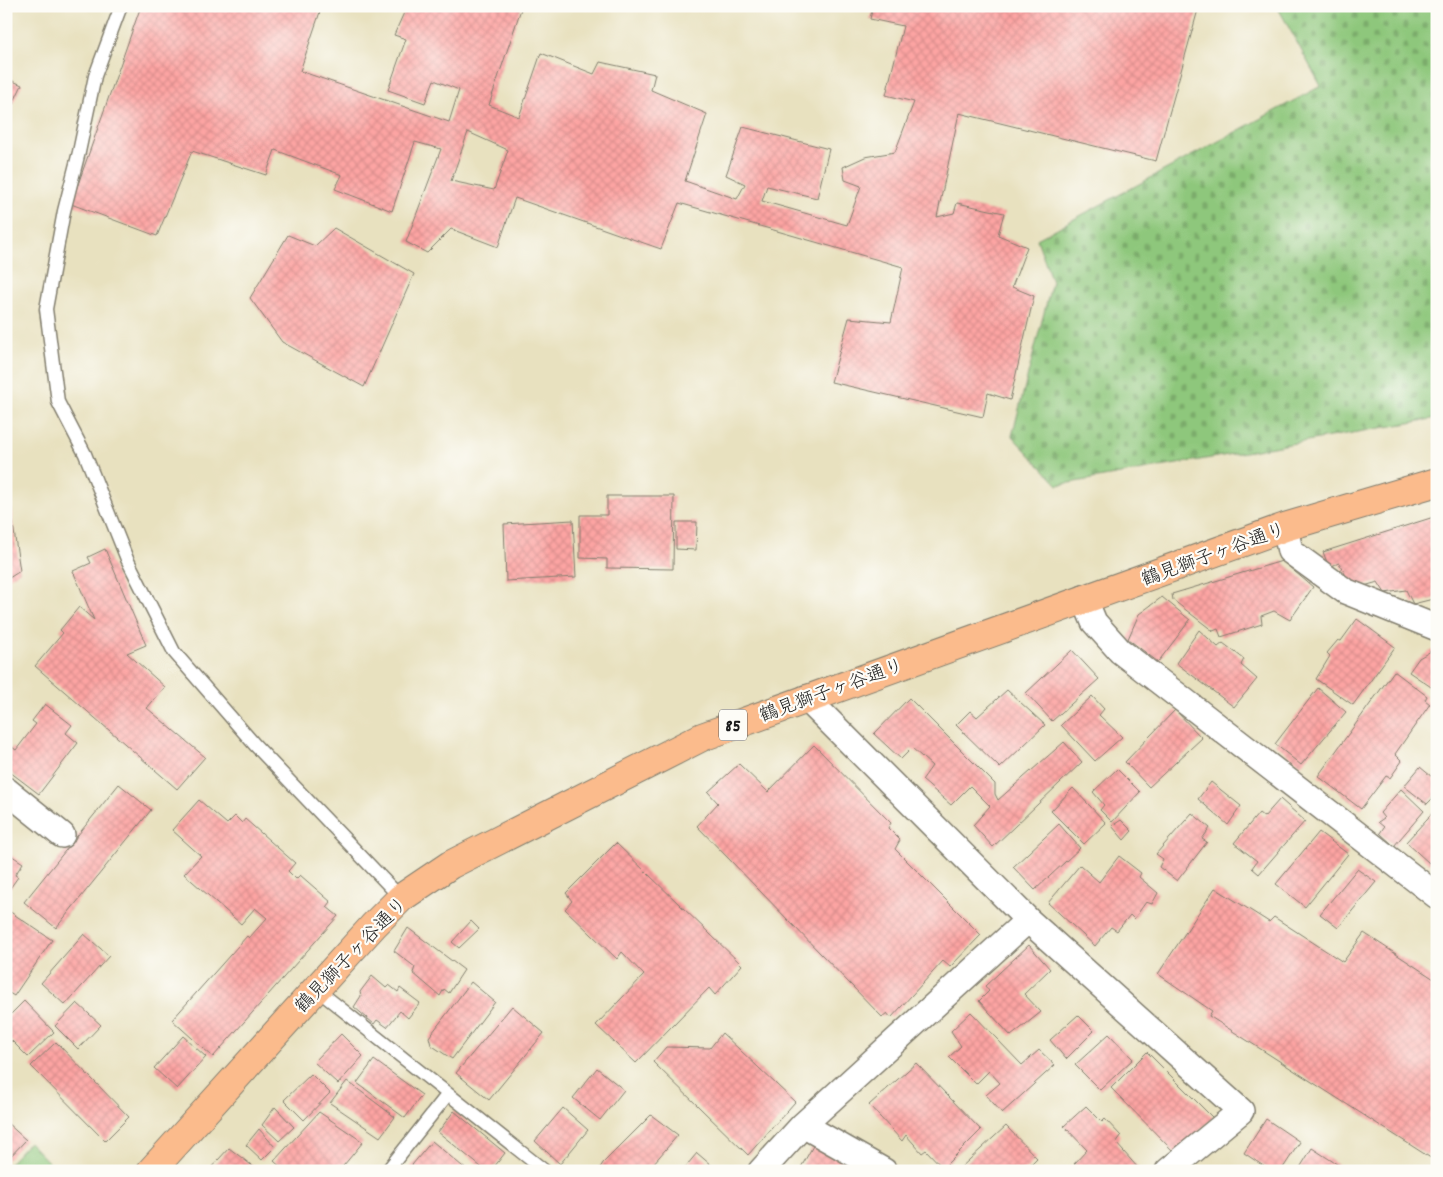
<svg xmlns="http://www.w3.org/2000/svg" width="1443" height="1177" font-family="Dekko,'Klee One',sans-serif">
<defs>
<pattern id="cemetery-stones" width="16" height="16" patternUnits="userSpaceOnUse" patternTransform="scale(1.25)"><rect width="16" height="16" fill="#8ec77b"/><path d="M2 7V4a2 2 0 0 1 4 0v3zM10 15v-3a2 2 0 0 1 4 0v3z" fill="#7aaa6a"/></pattern>
<pattern id="building-cross-hatch" width="8" height="8" patternUnits="userSpaceOnUse" patternTransform="scale(1.25)"><rect width="8" height="8" fill="#fda4a3"/><path d="M0 0l8 8M0 8l8-8" fill="none" stroke="#d88d8c"/></pattern>
</defs>
<rect width="100%" height="100%" fill="#fdfcf7"/>
<filter id="ink" filterUnits="userSpaceOnUse"><feTurbulence type="fractalNoise" baseFrequency=".02" numOctaves="2"/><feDisplacementMap in="SourceGraphic" scale="10" xChannelSelector="R" yChannelSelector="G"/><feConvolveMatrix kernelMatrix="1 2 1 2 8 2 1 2 1" color-interpolation-filters="sRGB"/></filter>
<filter id="wash" filterUnits="userSpaceOnUse"><feTurbulence type="fractalNoise" baseFrequency=".0096" numOctaves="4" result="noise"/><feDisplacementMap in="SourceGraphic" scale="20" xChannelSelector="R" yChannelSelector="G"/><feGaussianBlur stdDeviation="1.12" result="paint"/><feColorMatrix in="noise" values="0 0 0 0 0 0 0 0 0 0 0 0 0 0 0 0 0 1.4 0 .05"/><feComposite in="paint" operator="in"/></filter>
<g filter="url(#wash)">
<rect width="100%" height="100%" fill="#e8e1bf"/>
<!-- green -->
<path fill="#8ec77b" stroke="#55724c" d="M29,1142L57,1171H6V1167Z"/>
<!-- cemetery -->
<path fill="url(#cemetery-stones)" stroke="#55724c" d="M1277,6H1437V418L1058,485L1012,436L1052,282L1037,239L1321,86Z"/>
<g id="blocks">
<!-- building -->
<path fill="url(#building-cross-hatch)" fill-rule="evenodd" d="M141,6H322L300,71L449,122L459,90L434,80L425,103L388,90L406,39L394,35L407,6H522L489,105L519,117L541,53L594,74L600,62L655,74L651,90L707,114L685,181L737,199L745,184L726,175L743,127L829,149L817,198L767,186L762,201L847,225L861,186L845,180L843,167L865,157L895,152L914,102L886,95L903,26L870,19L873,6H1199L1156,161L959,113L937,217L954,213L957,203L1004,213L998,235L1027,247L1012,287L1034,296L1010,400L988,393L983,417L831,382L849,318L891,322L903,267L679,203L661,249L515,198L498,247L451,229L427,253L406,242L441,149L415,142L392,211L335,189L342,175L275,150L266,175L192,151L157,236L71,204ZM468,132L508,150L494,190L451,181Z
M6,78L22,85L6,118Z
M334,228L414,274L364,387L282,342L250,298L288,235L315,246Z
M607,496H674L673,569L607,568V559L580,558V515H607Z
M6,504H10L20,571L6,580Z
M1437,516V598L1413,604L1406,590L1385,593L1378,582L1357,588L1350,583L1339,563L1329,567L1323,552Z
M573,520L576,577L506,581L504,524Z
M676,522H697L696,550L676,549Z
M105,549L146,645L127,653L165,687L147,708L205,757L177,789L35,666L63,633L60,630L79,607L94,620L73,571L91,563L88,557Z
M1282,561L1313,587L1290,620L1274,611L1261,616L1262,624L1221,637L1218,629L1213,631L1173,600L1172,594Z
M1162,597L1190,620L1158,662L1128,639L1139,614Z
M1357,619L1395,647L1353,705L1316,679L1330,656L1327,653L1338,640L1341,641Z
M1199,630L1218,647L1223,643L1244,659L1241,665L1257,679L1234,707L1176,663Z
M1072,650L1099,679L1052,721L1026,693Z
M1433,650H1437V691L1409,672L1419,658Z
M1394,671L1427,696L1425,700L1430,704L1395,754L1402,761L1390,778L1386,776L1361,809L1318,776Z
M1318,688L1346,712L1301,765L1275,744Z
M1007,690L1045,725L1000,768L956,725L970,711L977,717Z
M1092,696L1104,709L1099,715L1122,737L1095,761L1061,725Z
M909,698L995,784V794L998,800L1064,742L1082,762L993,847L973,825L990,806L970,786L951,805L922,780L932,766L912,748L901,759L874,734Z
M45,704L72,725L66,733L78,743L39,794L6,769V755L12,747L16,750L36,724L32,721Z
M1175,710L1202,738L1149,787L1125,762Z
M814,745L891,823L888,828L900,840L895,849L981,935L950,967L943,961L891,1018L887,1013L882,1017L697,826L718,803L708,792L739,764L768,792Z
M1420,767L1437,781V794L1427,804L1404,786Z
M1117,769L1140,792L1112,822L1100,810L1104,805L1093,792Z
M1211,782L1241,806L1228,825L1198,799Z
M119,784L151,810L56,928L24,902Z
M1073,788L1106,823L1084,844L1051,811Z
M1401,789L1424,811L1394,846L1380,833L1384,827L1378,822L1384,818L1380,813Z
M1280,799L1305,821L1259,874L1252,868L1257,861L1234,843L1259,813L1264,817Z
M199,800L227,824L235,816L242,823L245,819L295,863L288,871L296,879L300,875L331,902L327,907L338,916L213,1057L172,1020L247,936L249,938L267,918L255,908L241,924L184,874L201,856L172,830Z
M1437,808V854L1429,863L1406,842Z
M1192,813L1210,828L1202,839L1207,842L1177,881L1159,867L1163,859L1156,854Z
M1121,820L1132,831L1124,840L1112,826Z
M1059,824L1080,848L1035,890L1013,867Z
M1319,832L1348,854L1305,907L1276,884Z
M616,843L742,965L715,995L709,988L636,1063L596,1025L644,975L622,952L617,959L565,909L572,901L566,893Z
M6,852L23,863L15,875L18,877L6,894Z
M1119,856L1141,873L1139,877L1158,893L1152,904L1146,902L1134,919L1130,915L1117,931L1111,927L1095,946L1048,903L1080,865L1099,882Z
M1357,869L1376,882L1338,928L1320,914Z
M1215,888L1269,922L1274,917L1343,962L1364,933L1437,981V1162L1209,1016L1212,1011L1158,974Z
M6,909L52,940L14,996L6,991Z
M471,921L479,929L459,948L452,942Z
M408,928L464,970L449,993L444,989L440,996L413,973L415,967L394,951Z
M84,934L109,956L65,1005L41,983Z
M1029,945L1050,969L1024,994L1041,1012L1011,1036L979,1001L989,991L985,986Z
M372,976L386,988L389,985L398,992L400,988L420,1003L408,1018L400,1011L387,1027L377,1020L374,1024L354,1007L361,996L360,992Z
M471,982L495,1002L452,1059L431,1045L429,1037Z
M24,1001L54,1032L28,1057L12,1041H6V1019Z
M77,1003L101,1025L78,1049L55,1026Z
M512,1006L544,1033L489,1100L456,1073Z
M971,1012L1022,1065L1039,1050L1055,1065L1002,1113L986,1095L1000,1083L989,1071L976,1084L949,1057L961,1046L951,1031Z
M1078,1015L1094,1031L1066,1059L1050,1040Z
M722,1033L795,1102L748,1155L653,1062L666,1047L710,1048Z
M341,1034L363,1056L338,1084L314,1062Z
M1109,1034L1133,1059L1100,1090L1075,1065Z
M183,1036L206,1057L177,1089L154,1068Z
M56,1042L129,1117L105,1141L31,1066Z
M1147,1052L1213,1118L1176,1154L1111,1088Z
M374,1060L422,1095L405,1118L357,1083Z
M916,1063L981,1130L943,1168L926,1150L922,1153L906,1135L902,1141L869,1105Z
M597,1068L624,1090L600,1120L573,1098Z
M311,1074L330,1093L304,1120L284,1100Z
M347,1081L395,1117L380,1137L330,1103Z
M1086,1106L1102,1122L1105,1119L1121,1136L1116,1143L1139,1169L1138,1171H1081L1074,1164L1087,1150L1064,1126Z
M275,1107L294,1127L279,1141L262,1125Z
M563,1108L588,1130L560,1164L535,1141Z
M454,1111L505,1153L491,1171H486L438,1132Z
M319,1112L363,1142L339,1171H285L274,1161Z
M651,1115L678,1135L653,1164L657,1171H598L603,1163Z
M1266,1119L1300,1142L1281,1171H1271L1244,1153Z
M6,1122L26,1140L6,1161Z
M1006,1126L1037,1158L1024,1171H957Z
M259,1129L275,1147L262,1160L246,1145Z
M432,1141L468,1171H407Z
M814,1144L859,1169L858,1171H799Z
M229,1148L259,1171H208Z
M1312,1148L1343,1168L1341,1171H1298Z
M697,1153L718,1171H682Z"/>
</g>
</g>
<g filter="url(#ink)">
<use href="#blocks" fill-opacity="0" stroke="#827e6e" stroke-width="1"/>
<g fill="none" stroke-linecap="round" stroke-linejoin="round">
<defs>
<path id="lane" d="M121,6L95,76L79,152L64,211L46,309L58,402L85,454L127,559L174,652L255,745L401,898
M315,988L545,1171
M387,1171L448,1094"/>
<path id="street" d="M1285,527L1290,551L1345,591L1437,628
M1084,598L1094,622L1120,651L1437,896
M806,698L1028,920L1241,1111L1168,1171
M6,790L62,835
M761,1171L803,1125
M884,1171L803,1125L1028,920"/>
<path id="primary" d="M151,1171L374,925L401,898L450,865L702,737L1285,527L1437,482"/>
</defs>
<!-- lane casing -->
<use href="#lane" stroke="#827e6e" stroke-width="15"/>
<!-- street casing -->
<use href="#street" stroke="#827e6e" stroke-width="28"/>
<!-- primary casing -->
<use href="#primary" stroke="#827e6e" stroke-width="30"/>
<!-- lane -->
<use href="#lane" stroke="#fff" stroke-width="12"/>
<!-- street -->
<use href="#street" stroke="#fff" stroke-width="25"/>
<!-- primary -->
<use href="#primary" stroke="#fbbb8c" stroke-width="28"/>
</g>
</g>
<g text-anchor="middle" stroke-width="4.5" stroke-linejoin="round" paint-order="stroke">
<!-- shield labels -->
<rect fill="#fdfcf7" stroke="#605f5e" stroke-width="1" x="719" y="709.5" width="28" height="31" rx="4"/>
<g font-size="18" font-weight="bold" fill="#1c1c1c">
<text x="733" y="731">85</text>
</g>
<!-- street labels -->
<g font-size="19" fill="#1c1c1c" stroke="#fdfcf7">
<text transform="translate(1213 553) rotate(-20)" y="7">鶴見獅子ヶ谷通り</text>
<text transform="translate(831 689) rotate(-20)" y="7">鶴見獅子ヶ谷通り</text>
<text transform="translate(350 954) rotate(-46)" y="7">鶴見獅子ヶ谷通り</text>
</g>
</g>
<!-- margin -->
<rect width="1443" height="1177" fill="none" stroke="#fdfcf7" stroke-width="25"/>
</svg>
